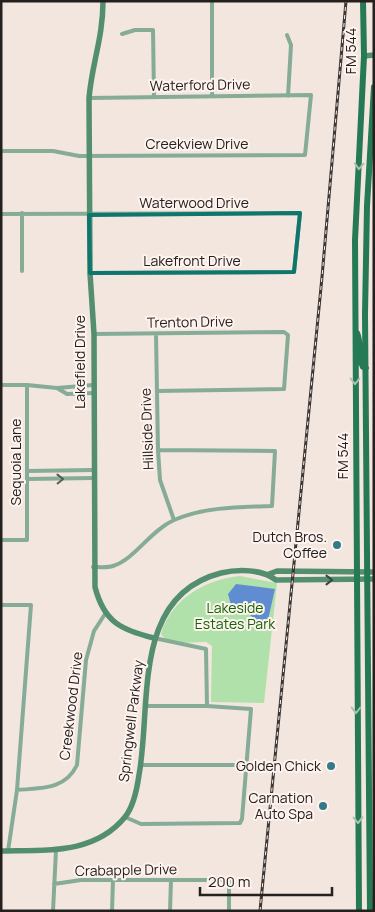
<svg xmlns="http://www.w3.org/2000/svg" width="375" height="912" font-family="Manrope,sans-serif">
<rect width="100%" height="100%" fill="#f2e6df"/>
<!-- green -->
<path fill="#b1e1aa" d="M240,576L277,583L264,703L211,702L212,646L206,642C195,642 167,646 161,634C171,599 206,579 240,576Z"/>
<!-- water -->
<path fill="#608dd2" d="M236,584L275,589L268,620L258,622L242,608L231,605L228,594Z"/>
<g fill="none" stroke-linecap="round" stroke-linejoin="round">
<!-- street -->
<path stroke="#86ac98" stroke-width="4" d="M212,1V96
M122,34L135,30H153L154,97
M287,35L291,45L288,96
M1,151H53L79,156L305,155L311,95L89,98
M22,213V271
M1,214L300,213L294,272L90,273
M94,334L284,332L288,335L284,389L157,391
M156,334L158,450L160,480L174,520
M1,385H27L57,388
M93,385L57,388L67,394L93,393
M27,471L93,470
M27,479L93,478
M1,540H27V385
M93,567C99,567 107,568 113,566C135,559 150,531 174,520C205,507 238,507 272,506L275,451L158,450
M1,605H31L17,790L8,851
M154,638L206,649L207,706
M141,765H247
M17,790C41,788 65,790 77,765L86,660L94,631L105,614
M125,817L141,824L240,823L242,819L251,709L207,706H147
M54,884L81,880H229V911
M53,911L56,850
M112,911L113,880
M170,911L171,880"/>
<!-- secondary -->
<path stroke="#538e71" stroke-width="5.5" d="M103,1C103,38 92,63 89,98L90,273L94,334L95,587C104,622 121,630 154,638
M364,56L374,55
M269,574L277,571L374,572
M1,851C45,850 94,855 125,817C134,806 137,789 139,775C152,704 131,596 221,573C238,569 262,569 276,580L374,579"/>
<!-- primary -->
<path stroke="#267955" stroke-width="6" d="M357,333C362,344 357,356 363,367L366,368
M359,911L355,240L364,56L363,1
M370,911L365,314L367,206L374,87"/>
<defs>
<path id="rail" d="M260,911L322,277L346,1"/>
</defs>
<!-- rail casing -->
<use href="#rail" stroke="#3c3634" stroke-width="3"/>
<!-- rail -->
<use href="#rail" stroke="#fef3ee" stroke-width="1" stroke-dasharray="4" stroke-linecap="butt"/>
</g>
<!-- one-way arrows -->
<defs><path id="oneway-chevron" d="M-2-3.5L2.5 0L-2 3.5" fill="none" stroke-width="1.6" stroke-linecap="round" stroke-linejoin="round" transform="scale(1.25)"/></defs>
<g stroke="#a8c2b1">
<use href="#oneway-chevron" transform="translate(359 166) rotate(93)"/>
<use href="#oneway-chevron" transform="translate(355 381) rotate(90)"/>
<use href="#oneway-chevron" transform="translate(356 710) rotate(90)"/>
<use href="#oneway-chevron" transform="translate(358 820) rotate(89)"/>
</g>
<use stroke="#515f55" href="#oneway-chevron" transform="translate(60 479) rotate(-1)"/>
<use stroke="#35463b" href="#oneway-chevron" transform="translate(329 580)"/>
<!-- marked area -->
<path fill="none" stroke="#0f766e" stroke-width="4" stroke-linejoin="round" d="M300,213L294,272L90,273L89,215Z"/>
<!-- markers -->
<g fill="#347a87" stroke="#fef3ee" stroke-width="2">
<circle cx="337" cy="545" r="5"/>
<circle cx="331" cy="766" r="5"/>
<circle cx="323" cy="806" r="5"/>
</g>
<g text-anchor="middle" stroke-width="4" stroke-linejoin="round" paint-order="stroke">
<!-- street labels -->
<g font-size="14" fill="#25201e" stroke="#fef3ee">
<text transform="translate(351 51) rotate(-90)" y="5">FM 544</text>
<text transform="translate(200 85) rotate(-1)" y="5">Waterford Drive</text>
<text x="197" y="149">Creekview Drive</text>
<text x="194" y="208">Waterwood Drive</text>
<text x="192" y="266">Lakefront Drive</text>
<text transform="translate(190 322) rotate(-1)" y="5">Trenton Drive</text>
<text transform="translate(80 362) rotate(-90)" y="5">Lakefield Drive</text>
<text transform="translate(147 429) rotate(-92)" y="5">Hillside Drive</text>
<text transform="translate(343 456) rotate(-90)" y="5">FM 544</text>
<text transform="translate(16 462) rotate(-90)" y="5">Sequoia Lane</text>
<text transform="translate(71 706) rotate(-83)" y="5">Creekwood Drive</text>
<text transform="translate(131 721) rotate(-83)" y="5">Springwell Parkway</text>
<text transform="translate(126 870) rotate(-1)" y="5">Crabapple Drive</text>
</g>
<!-- poi labels -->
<g font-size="14" fill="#25201e" stroke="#fef3ee" text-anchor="end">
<text x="327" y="542">Dutch Bros.<tspan x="327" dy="16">Coffee</tspan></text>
<text x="321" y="771">Golden Chick</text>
<text x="313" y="803">Carnation<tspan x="313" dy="16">Auto Spa</tspan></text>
</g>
<!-- park labels -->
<g font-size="14" fill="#0f6502" stroke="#fef3ee">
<text x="235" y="613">Lakeside<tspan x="235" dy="16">Estates Park</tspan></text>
</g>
</g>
<!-- border -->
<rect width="375" height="912" fill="none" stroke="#25201e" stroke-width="5"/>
<!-- scale -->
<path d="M200 887v8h132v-8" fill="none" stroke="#25201e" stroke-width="2.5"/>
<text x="208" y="887" font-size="15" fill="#25201e" stroke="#fef3ee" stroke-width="4" paint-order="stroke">200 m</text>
</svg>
